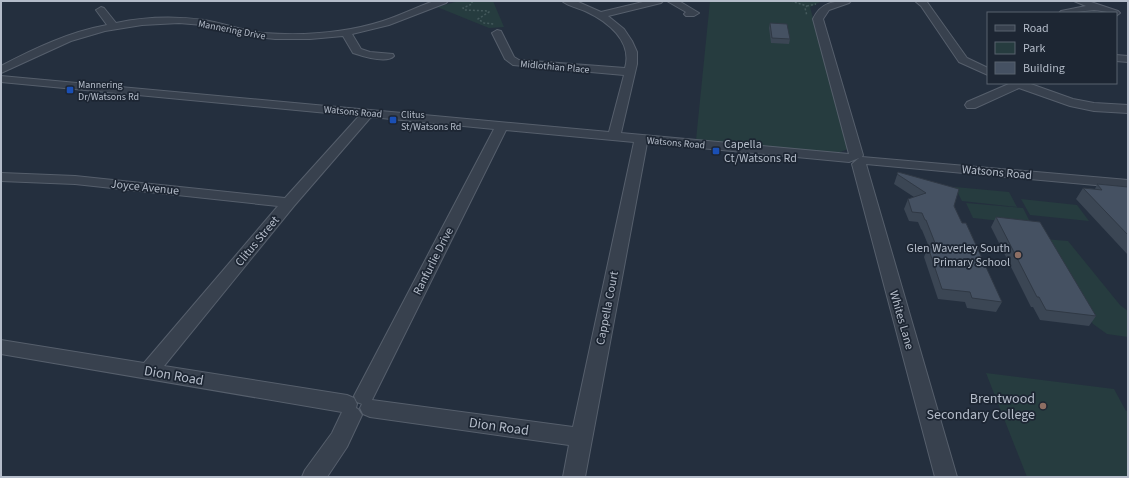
<svg xmlns="http://www.w3.org/2000/svg" width="1129" height="478" font-family="'Source Sans 3',sans-serif">
<rect width="100%" height="100%" fill="#242f3e"/>
<!-- green -->
<path fill="#263c3f" d="M459,1H493L504,27L489,28L437,7Z
M710,1H822L810,7L848,149L835,154L696,140Z
M955,187L1009,192L1017,207L962,201Z
M1021,199L1077,205L1089,221L1030,215Z
M966,203L1023,208L1031,224L973,218Z
M1044,239L1068,241L1120,305L1128,311V337L1107,334L1093,324Z
M986,373L1114,389L1126,411L1128,410V477H1027Z"/>
<g fill="none" stroke-linecap="round" stroke-linejoin="round">
<defs>
<path id="minor" d="M434,1H448L446,3L389,25L352,34L361,49L370,52L393,54L394,56C387,64 362,56 353,53L343,36L310,39H275L239,35L203,25L179,23L142,25L105,31L71,41L1,73V66C35,48 69,32 107,25L96,10L101,7L104,8L116,23C144,17 175,16 204,20C224,23 242,31 263,33C303,36 345,33 383,21C401,15 417,7 434,1Z
M562,1H576L601,12L647,1H663L661,3L608,16L624,29L632,41L637,52V64L621,133L849,154L813,19C821,2 834,1 851,1L849,3L829,10L823,19L863,155L862,157L1128,180V188L866,164L957,477H935L852,164L859,158L849,162L647,143L585,477H563L569,445L370,417L363,414L360,408L362,404L357,402L354,396L494,129L371,117L294,206L164,366L347,395L354,398L357,404L356,408L358,409L362,415L347,447L327,477H302L305,470L332,433L342,412L1,354V340L144,363L278,206L75,184L1,181V173L75,176L285,198L359,116L1,82V76L609,132L624,75L513,65L505,59L492,33L497,30L501,31L514,57L519,60L625,68C633,41 607,21 585,11C578,8 568,6 562,1ZM506,130L634,142L573,427L372,400Z
M667,1H679L699,13L694,16H686L684,14L686,12Z
M915,1L927,2L967,58L988,68V75L959,62L921,6Z
M1074,1H1088L1118,11L1120,13L1116,16V13C1109,13 1099,10 1094,10C1082,11 1072,13 1059,13L1061,11L1086,6Z
M1116,55L1128,56V62L1116,61Z
M1011,83H1028L1073,99L1094,103L1128,105V113L1094,111L1070,106L1019,88L975,108H967L965,105L967,102Z"/>
</defs>
<!-- minor casing -->
<use href="#minor" stroke="#565f6c" stroke-width="2"/>
<!-- path -->
<path stroke="#44595c" stroke-width="1.5" stroke-dasharray="2 2" stroke-linecap="butt" d="M472,1V4L463,8L464,10L488,11L489,12L478,19L484,23L494,24
M791,1L807,6L805,8L807,16
M807,6L816,4"/>
<!-- minor -->
<use href="#minor" fill="#38414e" fill-rule="evenodd"/>
</g>
<!-- wall -->
<path fill="#3b4654" d="M770,23L790,39L789,44L771,43L769,28Z
M898,172L954,206L962,223L1002,302L996,312L967,308L965,302L938,299L924,257L928,247H929L922,230L921,229L918,222L909,221L904,209L908,199L914,197L894,184Z
M1097,184L1128,187V255L1076,199L1083,188L1095,189Z
M996,217L1096,316L1089,326L1040,320L1033,307H1031L991,227Z"/>
<!-- building -->
<path fill="#455162" stroke="#303945" d="M770,23L787,24L790,39L772,38Z
M898,172L959,189L954,206L962,223H966L1002,302L972,298L970,292L942,289L928,247L937,248L926,220H925L922,213L912,212L908,199L926,193L897,174Z
M1097,184L1128,187V235L1083,188L1102,190Z
M996,217L1040,222L1096,316L1046,310L1039,297H1037Z"/>
<!-- markers -->
<g fill="#1a4fb4" stroke="#1d2633" stroke-width="1.5">
<rect x="66" y="86" width="8" height="8" rx="2"/>
<rect x="389" y="116" width="8" height="8" rx="2"/>
<rect x="712" y="147" width="8" height="8" rx="2"/>
</g>
<g fill="#8d6e63" stroke="#1d2633" stroke-width="1.5">
<circle cx="1018" cy="255" r="4"/>
<circle cx="1043" cy="406" r="4"/>
</g>
<g text-anchor="middle" stroke-width="3.5" stroke-linejoin="round" paint-order="stroke">
<!-- far-street labels -->
<g font-size="10" fill="#b4bcc9" stroke="#1d2633">
<text transform="translate(232 29) rotate(11)" y="4">Mannering Drive</text>
<text transform="translate(555 66) rotate(5)" y="4">Midlothian Place</text>
<text transform="translate(353 111) rotate(5)" y="4">Watsons Road</text>
<text transform="translate(676 142) rotate(5)" y="4">Watsons Road</text>
</g>
<!-- far-poi labels -->
<g font-size="10" fill="#b4bcc9" stroke="#1d2633" text-anchor="start">
<text x="78" y="88">Mannering<tspan x="78" dy="12">Dr/Watsons Rd</tspan></text>
<text x="401" y="118">Clitus<tspan x="401" dy="12">St/Watsons Rd</tspan></text>
</g>
<!-- poi labels -->
<g font-size="12" fill="#b4bcc9" stroke="#1d2633" text-anchor="start">
<text x="724" y="148">Capella<tspan x="724" dy="14">Ct/Watsons Rd</tspan></text>
<text x="1010" y="252" text-anchor="end">Glen Waverley South<tspan x="1010" dy="14">Primary School</tspan></text>
</g>
<!-- street labels -->
<g font-size="12" fill="#b4bcc9" stroke="#1d2633">
<text transform="translate(997 172) rotate(5)" y="4">Watsons Road</text>
<text transform="translate(145 187) rotate(6)" y="4">Joyce Avenue</text>
<text transform="translate(257 241) rotate(-50)" y="4">Clitus Street</text>
<text transform="translate(433 261) rotate(-63)" y="4">Ranfurlie Drive</text>
<text transform="translate(607 308) rotate(-79)" y="4">Cappella Court</text>
<text transform="translate(902 320) rotate(74)" y="4">Whites Lane</text>
</g>
<!-- near-street labels -->
<g font-size="14" fill="#b4bcc9" stroke="#1d2633">
<text transform="translate(174 375) rotate(10)" y="5">Dion Road</text>
<text transform="translate(499 426) rotate(8)" y="5">Dion Road</text>
</g>
<!-- near-poi labels -->
<g font-size="14" fill="#b4bcc9" stroke="#1d2633" text-anchor="end">
<text x="1035" y="403">Brentwood<tspan x="1035" dy="16">Secondary College</tspan></text>
</g>
</g>
<!-- border -->
<rect width="1129" height="478" fill="none" stroke="#b4bcc9" stroke-width="4"/>
<!-- legend -->
<rect x="987" y="12" width="130" height="72" fill="#1d2633" stroke="#59626f"/>
<rect x="995" y="25" width="20" height="6" fill="#38414e" stroke="#59626f"/>
<text x="1023" y="32" font-size="12" fill="#b4bcc9">Road</text>
<rect x="995" y="42" width="20" height="12" fill="#263c3f" stroke="#59626f"/>
<text x="1023" y="52" font-size="12" fill="#b4bcc9">Park</text>
<rect x="995" y="62" width="20" height="12" fill="#455162" stroke="#59626f"/>
<text x="1023" y="72" font-size="12" fill="#b4bcc9">Building</text>
</svg>
